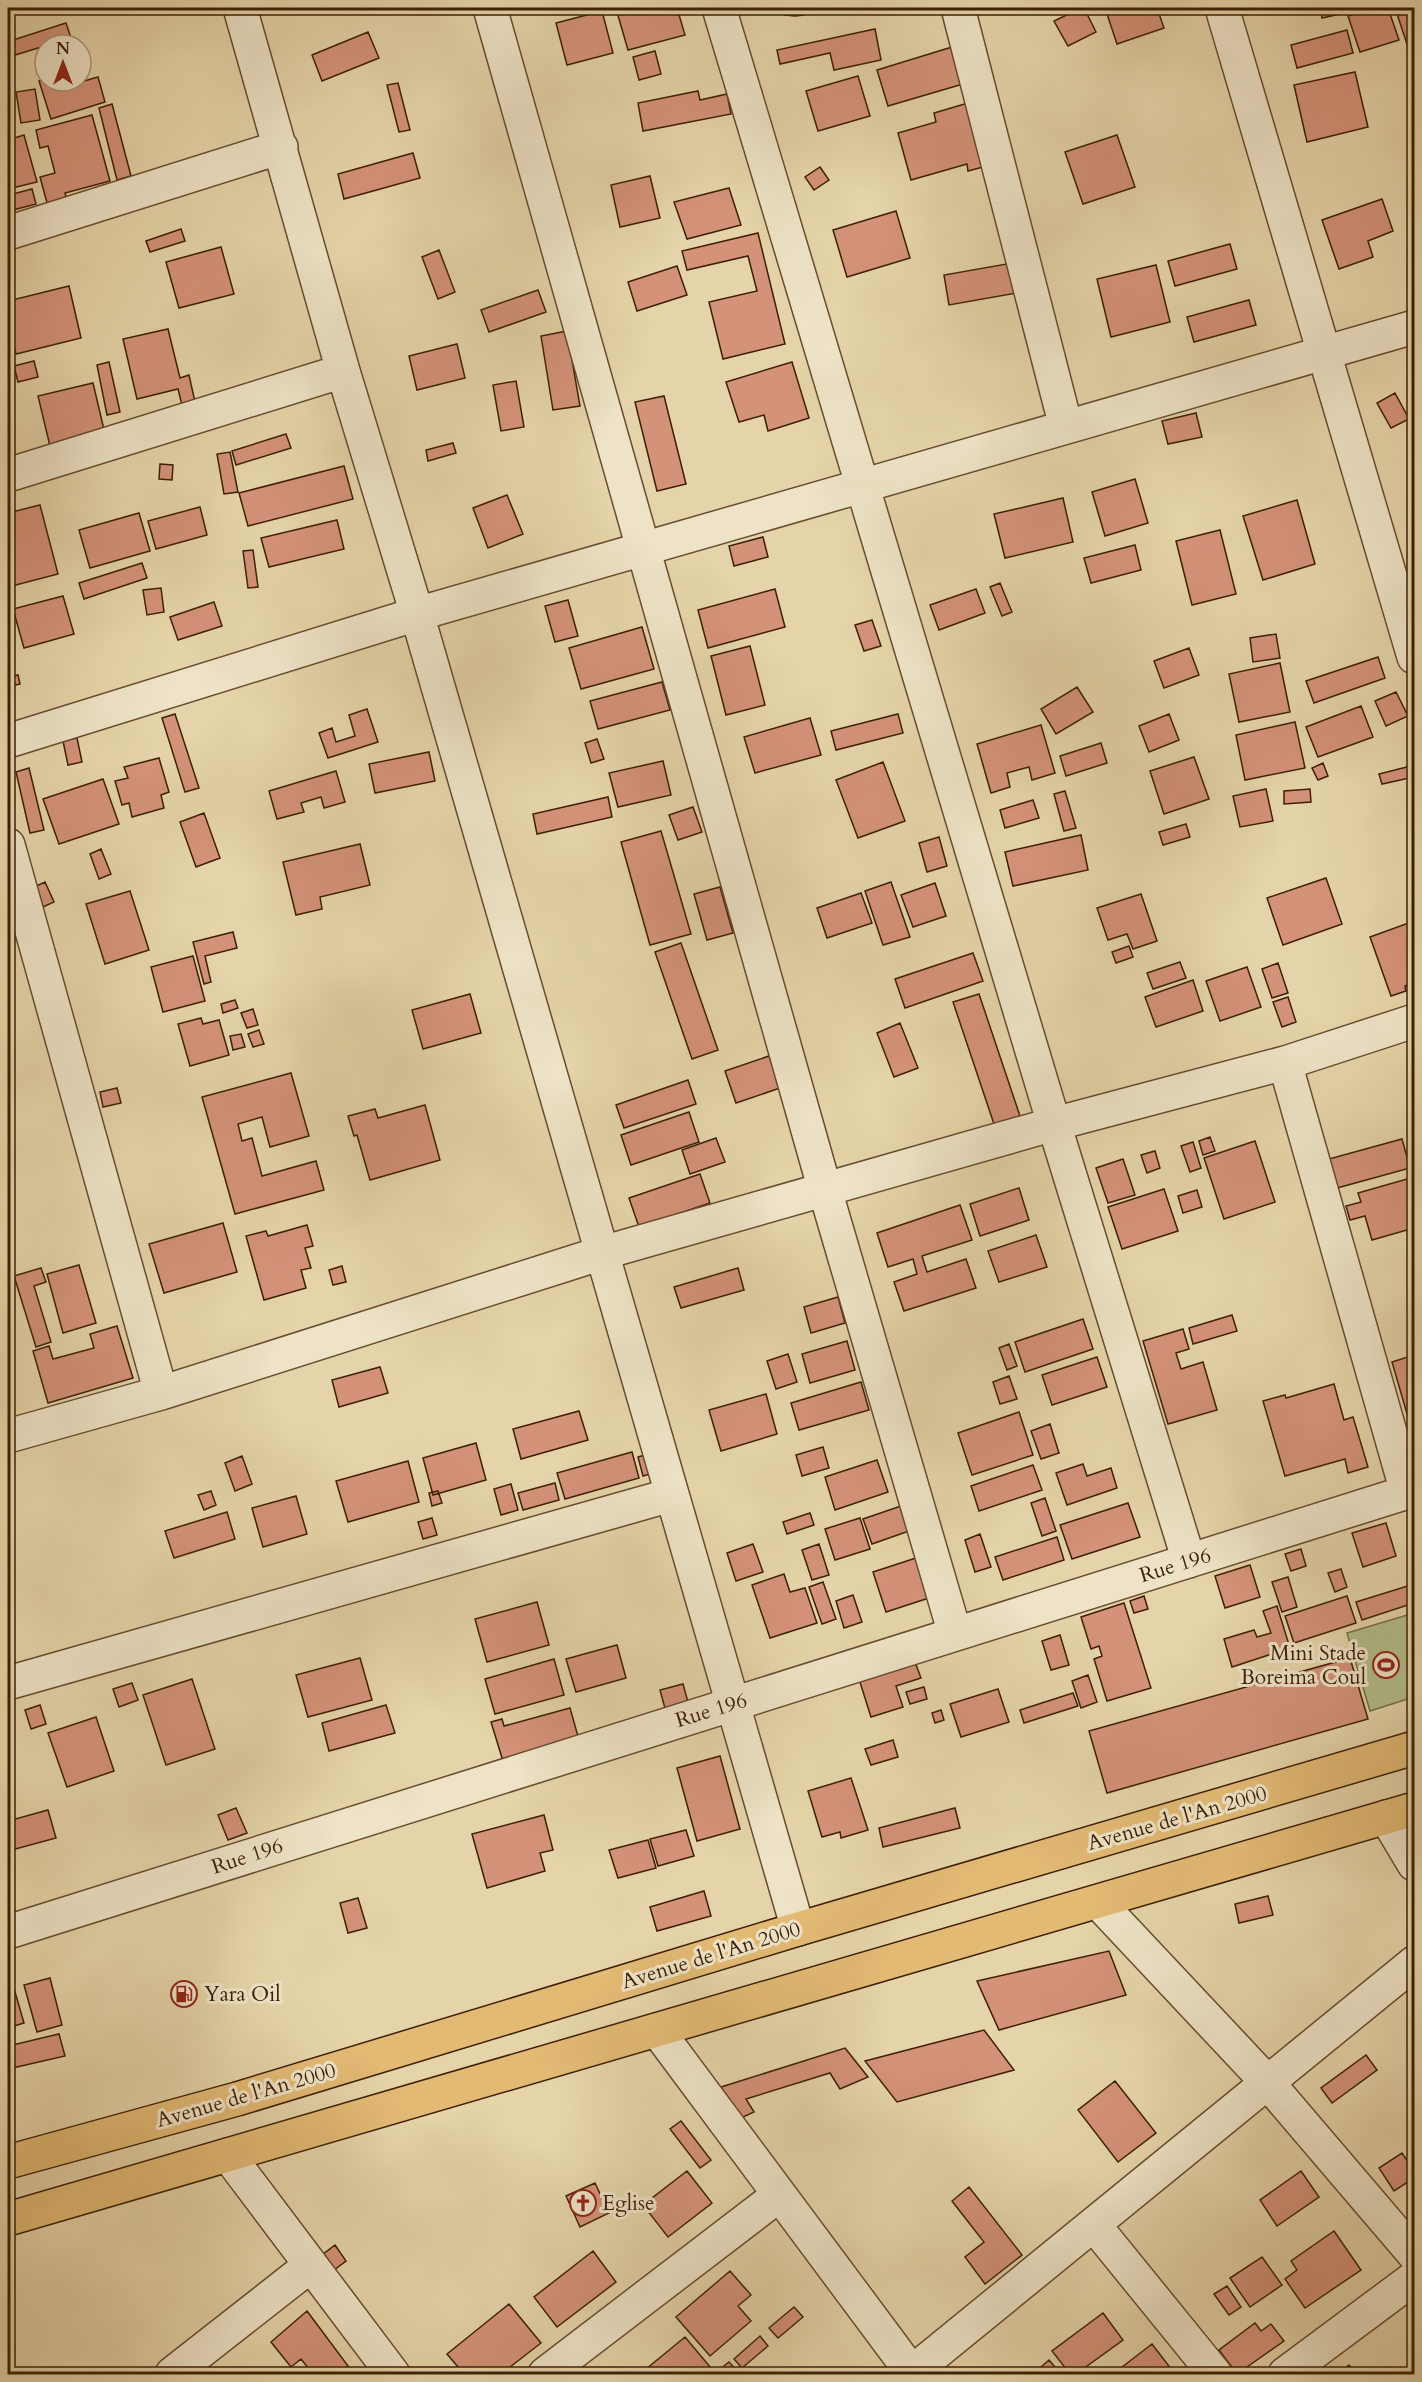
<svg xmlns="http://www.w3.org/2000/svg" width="1422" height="2382" font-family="Cardo,serif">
<rect width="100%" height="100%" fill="#e5d4a9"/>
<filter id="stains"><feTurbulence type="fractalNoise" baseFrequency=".00333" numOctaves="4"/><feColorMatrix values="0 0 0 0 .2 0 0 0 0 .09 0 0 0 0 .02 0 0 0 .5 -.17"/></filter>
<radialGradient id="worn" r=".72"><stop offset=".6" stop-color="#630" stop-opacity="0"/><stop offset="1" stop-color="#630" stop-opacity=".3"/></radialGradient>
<!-- green -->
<path fill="#b1bd8a" stroke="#776e48" stroke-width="1.5" d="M1414,1613V1697L1370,1711L1347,1633Z"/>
<!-- building -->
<path fill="#d49279" stroke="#3d1f06" stroke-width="1.5" d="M635,8H677L685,35L628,50L617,12Z
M776,8H813L804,15L795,16L785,15Z
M1081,8H1084L1096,32L1068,46L1054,21Z
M1105,8H1157L1164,28L1117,44Z
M1320,8H1343L1345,13L1322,18Z
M1374,8H1388L1399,40L1360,52L1348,16Z
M1414,8V48L1409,50L1397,14Z
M602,11L613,53L567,65L556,23Z
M66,23L71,38L15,55L10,41Z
M875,29L881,60L834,70L830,53L780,64L777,50Z
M1347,30L1353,53L1297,68L1291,45Z
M368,32L379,58L322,81L312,55Z
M952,47L963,84L888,106L877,70Z
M655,51L661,74L639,80L633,57Z
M1355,72L1368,127L1307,142L1294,85Z
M858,76L870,116L818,131L806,91Z
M98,77L105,102L51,119L39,81L45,79V81H76L77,83Z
M398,83L410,130L399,132L387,85Z
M35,89L40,120L21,123L16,92Z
M698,91L700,100L727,94L731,114L643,131L638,103Z
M968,103L987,166L968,171L967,164L911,180L898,133L936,122L934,113Z
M112,104L131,176L117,180L99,108Z
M92,115L110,181L65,193L68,204L49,210L40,177L55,173L48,146L40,148L36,130Z
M24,135L37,182L8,189V140Z
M1117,135L1135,187L1083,204L1065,152Z
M413,153L420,178L344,199L338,174Z
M820,167L829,180L814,190L805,177Z
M650,176L660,218L620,227L611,185Z
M729,188L741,225L687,239L674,202Z
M32,189L36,204L13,210L9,195Z
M1382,199L1393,231L1368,241L1373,257L1339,269L1322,220Z
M896,211L910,258L847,277L833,230Z
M181,229L185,241L150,252L146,241Z
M758,233L785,344L723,359L709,302L757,291L748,256L687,270L682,251Z
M1230,244L1237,269L1175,286L1168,261Z
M221,247L234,294L179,308L166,262Z
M439,250L455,292L438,299L422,257Z
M1012,263L1017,293L949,305L944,275Z
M1156,265L1170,322L1111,337L1097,279Z
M677,266L687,295L637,311L628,282Z
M69,286L81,338L16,354L8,320V301Z
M538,290L546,312L489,332L481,310Z
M1249,300L1256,325L1194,342L1187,317Z
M168,329L180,378L189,375L195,402L182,405L178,389L137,399L123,339Z
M567,331L580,406L553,410L541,336Z
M457,344L465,378L417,390L409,356Z
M34,361L38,377L18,382L14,366Z
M109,362L120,412L107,415L97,365Z
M792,362L809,418L768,431L764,415L739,422L726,382Z
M516,381L524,427L501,431L493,385Z
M93,383L105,434L50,446L38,396Z
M1395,393L1409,419L1391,428L1377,403Z
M664,396L686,484L657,491L635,402Z
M1196,413L1202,437L1168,444L1162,421Z
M286,434L291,448L236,465L232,451Z
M453,443L456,453L428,461L426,450Z
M230,452L238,492L224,494L217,454Z
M160,464L173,465L172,480L159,479Z
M344,466L353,499L248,526L239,493Z
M1135,479L1148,523L1105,536L1092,492Z
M507,495L523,534L488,548L473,508Z
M1063,498L1073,542L1005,558L994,514Z
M1297,500L1315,564L1263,580L1243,516Z
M40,505L58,574L8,587V513Z
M200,507L207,535L156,549L148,521Z
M139,513L150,551L90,568L79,530Z
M337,520L344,549L269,567L261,538Z
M1220,530L1236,594L1192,605L1176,541Z
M763,537L768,557L734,566L729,546Z
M1135,545L1141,570L1091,583L1084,558Z
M253,550L258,587L248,588L243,551Z
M142,563L147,578L84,599L79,583Z
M1000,583L1012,612L1002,616L990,587Z
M161,588L164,612L147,615L143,590Z
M775,589L785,627L708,648L698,610Z
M976,589L985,613L939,630L930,605Z
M63,596L74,634L24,648L13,609Z
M568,600L578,636L555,642L545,606Z
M214,602L222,626L178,640L170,617Z
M872,620L881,646L864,651L855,625Z
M642,627L654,669L581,689L569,648Z
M1276,634L1280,658L1253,662L1250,638Z
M750,646L765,705L726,715L711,656Z
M1189,648L1199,675L1164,688L1154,661Z
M1378,657L1385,678L1314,703L1306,681Z
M1280,663L1290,712L1239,722L1229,674Z
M18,675L20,684L8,687V677Z
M662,682L670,710L598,729L590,701Z
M1077,687L1093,712L1056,734L1041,709Z
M1396,692L1408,716L1386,726L1375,701Z
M1361,706L1373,737L1318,757L1306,727Z
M367,709L378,742L328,758L319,733L332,728L336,742L355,736L349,715Z
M175,714L199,788L185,792L162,718Z
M898,714L903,733L836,750L831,731Z
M1169,714L1179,740L1149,752L1139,726Z
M810,718L821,755L755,773L744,737Z
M1295,722L1305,768L1245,780L1236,735Z
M1041,725L1055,773L1032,780L1029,767L1007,773L1010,787L991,793L977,744Z
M77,738L82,762L68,765L63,741Z
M597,739L604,759L591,763L585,743Z
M1101,743L1107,763L1066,776L1060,756Z
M429,752L435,781L375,793L369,764Z
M1194,757L1209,799L1164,814L1150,771Z
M159,758L169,792L161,795L164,808L132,817L129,803L122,805L115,781L128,778L124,767Z
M663,761L671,795L618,807L609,773Z
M883,762L905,821L858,838L836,780Z
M1323,763L1328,776L1318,780L1312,768Z
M1411,766L1414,777L1382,784L1379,774Z
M29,768L44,830L30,833L16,772Z
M336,771L345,802L324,808L321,797L301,803L304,812L277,819L269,791Z
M103,779L119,824L59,844L43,799Z
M1266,789L1273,821L1240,827L1233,796Z
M1310,789L1311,802L1284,804V791Z
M1065,791L1076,828L1064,831L1054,794Z
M608,797L612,817L537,834L533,814Z
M1033,800L1039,818L1005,828L1000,810Z
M693,807L702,832L678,840L669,815Z
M204,813L220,858L196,867L180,822Z
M1186,824L1190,837L1163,845L1159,832Z
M661,831L691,934L650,945L621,842Z
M1081,835L1088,870L1013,886L1005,852Z
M939,837L947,866L927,872L919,843Z
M360,844L370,885L320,897L322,909L296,915L283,862Z
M101,849L111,874L99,879L90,854Z
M1326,878L1342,924L1283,945L1267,898Z
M45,882L54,902L43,907L34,887Z
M891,882L910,937L883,945L865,891Z
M935,883L946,916L913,927L901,895Z
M720,887L733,933L707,940L694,894Z
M130,891L149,950L105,964L86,904Z
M861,893L872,923L827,938L817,908Z
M1141,894L1157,941L1133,949L1127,934L1108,940L1097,908Z
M1414,921V983L1405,986L1406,991L1391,996L1370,937Z
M233,932L237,948L205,956L211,982L204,984L193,942Z
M681,943L718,1050L692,1059L655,952Z
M1129,946L1133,957L1116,963L1112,952Z
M973,953L983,981L905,1008L895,979Z
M193,956L205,1001L163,1012L151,967Z
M1180,962L1186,978L1153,989L1147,973Z
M1278,963L1288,993L1272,998L1262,969Z
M1247,967L1261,1007L1220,1021L1206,981Z
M1193,980L1203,1011L1156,1027L1145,997Z
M470,994L481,1033L423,1049L412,1010Z
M979,994L1020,1116L994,1124L953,1002Z
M1288,997L1296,1022L1282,1027L1273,1002Z
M235,1000L238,1008L223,1013L221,1004Z
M253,1009L258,1025L247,1028L241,1013Z
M201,1018L203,1024L219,1020L229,1055L190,1066L178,1024Z
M900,1023L918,1068L894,1077L877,1033Z
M259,1030L264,1044L253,1047L248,1034Z
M241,1034L245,1047L233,1050L230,1036Z
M769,1056L780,1088L736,1103L725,1071Z
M291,1073L309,1136L270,1147L262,1117L238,1124L242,1141L252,1138L262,1176L316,1161L324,1190L235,1214L202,1097Z
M688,1080L696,1104L624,1128L616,1105Z
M117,1088L121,1103L103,1107L100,1092Z
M425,1105L440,1160L370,1180L357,1135L354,1136L348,1116L375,1109L378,1118Z
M689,1112L699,1142L631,1165L621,1135Z
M1210,1137L1215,1151L1203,1155L1199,1141Z
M716,1138L725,1162L690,1174L682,1150Z
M1402,1139L1410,1168L1337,1188L1329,1159Z
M1255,1141L1275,1202L1224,1219L1204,1158Z
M1193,1142L1201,1168L1190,1172L1181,1146Z
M1155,1151L1160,1168L1147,1173L1141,1155Z
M1123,1159L1135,1195L1108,1203L1096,1168Z
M700,1174L710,1203L639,1227L629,1198Z
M1414,1177V1228L1372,1240L1365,1216L1350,1220L1346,1206L1361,1202L1358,1193Z
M1019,1188L1029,1220L980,1236L970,1204Z
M1164,1189L1178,1231L1122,1249L1108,1207Z
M1197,1190L1202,1207L1183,1213L1178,1196Z
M960,1205L972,1240L922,1256L927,1272L966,1259L976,1288L904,1311L894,1282L917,1274L913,1259L888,1267L877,1233Z
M223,1223L237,1272L164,1293L149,1244Z
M307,1225L313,1246L305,1248L311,1268L301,1270L306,1288L264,1300L246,1236L266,1231L268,1236Z
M1036,1235L1047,1267L999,1282L988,1251Z
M79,1265L96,1323L63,1333L47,1274Z
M342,1266L346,1282L333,1285L329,1270Z
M41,1268L46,1282L34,1286L51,1342L36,1347L14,1276Z
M738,1268L744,1290L681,1308L674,1287Z
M838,1297L845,1323L811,1333L804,1307Z
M1232,1315L1237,1331L1193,1344L1189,1328Z
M1083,1319L1093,1349L1025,1372L1015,1342Z
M117,1326L133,1378L48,1403L33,1351L49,1346L53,1359L94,1348L90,1334Z
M1183,1329L1189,1349L1176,1353L1181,1369L1203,1362L1217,1410L1168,1424L1143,1341Z
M847,1341L855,1370L810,1383L802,1354Z
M1009,1344L1017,1366L1007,1370L999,1348Z
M788,1354L797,1382L776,1389L767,1361Z
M1414,1355V1438L1392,1362Z
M1097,1357L1107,1387L1052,1405L1042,1375Z
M380,1367L388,1393L339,1407L332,1380Z
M1009,1376L1017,1399L1000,1404L993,1382Z
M861,1382L869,1410L799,1430L791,1403Z
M1334,1384L1344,1420L1353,1417L1368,1467L1348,1473L1345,1459L1285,1476L1263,1401L1285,1395L1286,1398Z
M766,1394L777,1434L721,1451L709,1410Z
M579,1411L588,1440L521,1459L513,1429Z
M1019,1412L1033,1455L972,1475L958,1433Z
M1050,1424L1059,1453L1041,1459L1031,1431Z
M476,1443L486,1480L433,1495L423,1458Z
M823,1447L829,1468L802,1476L796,1455Z
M632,1452L639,1478L565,1499L557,1473Z
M645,1455L650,1474L643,1476L638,1457Z
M242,1456L252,1484L235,1491L225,1463Z
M877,1460L888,1492L835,1510L825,1477Z
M408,1461L419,1502L348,1522L336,1481Z
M1083,1464L1087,1476L1111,1468L1117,1488L1067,1505L1056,1473Z
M1033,1465L1042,1490L979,1511L971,1486Z
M555,1483L559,1500L523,1510L518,1493Z
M511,1484L518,1510L501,1515L494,1489Z
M211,1491L216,1505L204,1510L198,1495Z
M438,1491L442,1503L432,1506L429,1493Z
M296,1496L307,1534L263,1547L252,1508Z
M1045,1498L1056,1531L1042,1536L1031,1503Z
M1128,1503L1140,1537L1072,1559L1060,1525Z
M901,1506L909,1531L872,1544L863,1519Z
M227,1512L235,1539L174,1558L165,1531Z
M810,1513L814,1525L787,1534L783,1522Z
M432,1518L437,1535L423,1539L418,1522Z
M860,1518L870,1549L835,1560L825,1529Z
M1386,1523L1396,1556L1363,1567L1352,1533Z
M980,1534L991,1567L975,1572L965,1540Z
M1057,1537L1064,1560L1003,1580L995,1557Z
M753,1544L763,1572L736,1581L727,1553Z
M819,1544L829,1575L812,1580L802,1550Z
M1301,1549L1306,1566L1291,1571L1285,1554Z
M919,1557L932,1597L886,1612L873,1572Z
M1250,1565L1260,1597L1225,1608L1215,1576Z
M1341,1569L1347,1587L1335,1592L1328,1573Z
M784,1574L790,1592L805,1588L817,1623L770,1638L752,1585Z
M1288,1577L1297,1607L1282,1612L1272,1582Z
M823,1582L836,1619L822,1624L809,1587Z
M1414,1584V1603L1362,1620L1356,1602Z
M853,1595L862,1622L844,1628L836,1601Z
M1144,1596L1148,1609L1134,1613L1130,1601Z
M1347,1596L1356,1623L1294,1643L1285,1616Z
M537,1602L549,1645L487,1662L475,1619Z
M1124,1603L1151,1688L1107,1701L1094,1659L1102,1656L1099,1646L1091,1649L1081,1617Z
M1277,1606L1290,1648L1232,1667L1224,1639L1254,1630L1257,1637L1271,1633L1263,1611Z
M1060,1635L1069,1665L1051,1670L1042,1641Z
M617,1645L626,1678L576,1692L566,1659Z
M360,1658L372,1700L308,1717L296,1675Z
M1350,1658L1368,1719L1107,1793L1089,1731Z
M554,1659L564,1695L495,1714L485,1679Z
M915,1662L921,1678L896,1686L903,1707L871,1717L859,1679Z
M1088,1675L1097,1702L1081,1708L1072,1681Z
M192,1679L215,1749L166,1765L143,1695Z
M132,1683L138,1700L119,1707L113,1689Z
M683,1684L689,1706L666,1712L660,1690Z
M924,1687L927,1699L910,1704L906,1692Z
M998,1689L1009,1722L961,1737L950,1704Z
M1073,1693L1078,1706L1024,1723L1020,1710Z
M40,1705L46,1724L31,1729L25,1710Z
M386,1705L395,1733L329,1751L322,1723Z
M570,1708L579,1740L503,1761L491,1722L502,1719L504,1726Z
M941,1710L944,1720L935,1723L932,1713Z
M96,1717L114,1771L67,1787L48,1733Z
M893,1740L898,1757L871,1765L865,1749Z
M720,1756L740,1829L697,1841L677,1768Z
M851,1778L868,1830L841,1838L840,1832L822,1837L808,1791Z
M236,1808L247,1833L228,1840L218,1815Z
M955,1808L960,1828L883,1847L879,1828Z
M48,1810L56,1838L8,1851V1821Z
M544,1815L553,1850L540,1853L545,1871L487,1888L472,1834Z
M686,1830L694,1856L658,1866L650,1839Z
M648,1840L656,1868L618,1878L609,1850Z
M704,1891L711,1916L657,1931L650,1907Z
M1268,1896L1273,1915L1239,1923L1235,1904Z
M358,1898L367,1928L348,1933L340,1903Z
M1109,1951L1126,1995L999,2030L977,1981Z
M50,1978L62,2025L37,2032L24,1985Z
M13,1985L24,2023L14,2026L15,2029L8,2031V1987Z
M984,2030L1014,2070L897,2102L865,2061Z
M59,2034L65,2056L8,2069V2046Z
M845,2048L868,2077L840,2089L830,2073L746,2099L754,2112L741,2118L721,2087Z
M1366,2055L1377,2070L1332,2103L1321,2088Z
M1115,2081L1156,2133L1118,2162L1078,2110Z
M681,2121L711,2160L700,2168L670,2129Z
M1402,2153L1414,2171V2178L1394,2191L1379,2168Z
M687,2171L712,2203L668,2237L643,2205Z
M1301,2171L1319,2197L1277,2226L1260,2200Z
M595,2183L609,2213L580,2227L566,2196Z
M969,2187L1022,2255L985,2284L965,2257L984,2242L952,2201Z
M1334,2231L1361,2270L1305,2308L1285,2279L1297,2270L1291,2261Z
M335,2245L346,2261L334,2270L322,2255Z
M593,2251L616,2282L557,2327L534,2297Z
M1262,2257L1282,2285L1250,2307L1230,2278Z
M730,2271L751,2295L738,2306L751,2321L710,2356L676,2317Z
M1227,2286L1241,2307L1229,2315L1214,2294Z
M509,2304L541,2343L501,2374H464L447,2354Z
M794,2307L803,2317L778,2338L769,2328Z
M307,2311L354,2374H313L301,2359L291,2367L271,2342Z
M1103,2313L1123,2340L1076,2374H1070L1052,2351Z
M1255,2323L1261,2331L1271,2324L1284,2341L1237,2374L1219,2350Z
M760,2336L768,2346L742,2368L734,2359Z
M685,2337L716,2374H640Z
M1152,2344L1175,2374H1113Z
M1049,2360L1061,2374H1047L1041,2367Z
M729,2362L737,2371L734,2374H723L719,2370Z
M1349,2365L1357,2374H1337Z"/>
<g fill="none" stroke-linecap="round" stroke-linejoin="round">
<defs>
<path id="minor" d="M240,8L343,371L417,614L798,1929
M490,8L825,1190L955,1634
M719,8L1054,1124L1189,1561
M958,8L1066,427
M1222,8L1414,657
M8,233L281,147
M8,475L343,371
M8,741L417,614L1414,327
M8,845L161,1393
M1285,1063L1407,1492
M8,1436L161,1393L602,1253L1054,1124L1285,1063L1414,1021
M8,1683L671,1495
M1386,1817L1414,1864
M1098,1902L1268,2083L1414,2254
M8,1932L1414,1490
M657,2030L913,2374
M228,2155L393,2374
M1094,2225L1215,2374
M172,2374L311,2265
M545,2374L779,2195
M910,2374L1414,1963
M1285,2374L1414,2278"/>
<path id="major" d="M8,2162L237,2099L798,1929L1414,1748
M8,2219L1414,1809"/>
</defs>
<!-- minor casing -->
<use href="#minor" stroke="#674c2f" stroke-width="36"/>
<!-- major casing -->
<use href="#major" stroke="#3d1f06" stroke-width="36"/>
<!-- minor -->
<use href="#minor" stroke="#eee3c7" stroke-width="33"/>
<!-- major -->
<use href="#major" stroke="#e2ba74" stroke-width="33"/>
</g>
<!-- icons -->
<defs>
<symbol id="stadium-ring" viewBox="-11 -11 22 22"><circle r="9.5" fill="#eee3c7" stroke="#8f2418" stroke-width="1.5"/><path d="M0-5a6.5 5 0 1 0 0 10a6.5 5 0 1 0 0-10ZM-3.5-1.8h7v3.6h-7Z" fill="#8f2418"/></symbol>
<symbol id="fuel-ring" viewBox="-11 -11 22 22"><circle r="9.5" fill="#eee3c7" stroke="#8f2418" stroke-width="1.5"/><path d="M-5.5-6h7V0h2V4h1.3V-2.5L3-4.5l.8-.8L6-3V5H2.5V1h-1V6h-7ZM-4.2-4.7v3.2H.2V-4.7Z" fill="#8f2418"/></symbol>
<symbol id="church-ring" viewBox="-11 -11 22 22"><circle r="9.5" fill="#eee3c7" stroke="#8f2418" stroke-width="1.5"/><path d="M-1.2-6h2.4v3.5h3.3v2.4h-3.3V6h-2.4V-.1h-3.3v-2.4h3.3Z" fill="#8f2418"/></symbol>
</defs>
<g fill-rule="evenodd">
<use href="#stadium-ring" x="1371" y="1650" width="30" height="30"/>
<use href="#fuel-ring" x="169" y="1979" width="30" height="30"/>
<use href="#church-ring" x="568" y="2188" width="30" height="30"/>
</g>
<g text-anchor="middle" stroke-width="6" stroke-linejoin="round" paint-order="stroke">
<!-- street labels -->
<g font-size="21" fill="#3d1f06" stroke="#eee3c7">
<text transform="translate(1175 1565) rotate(-17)" y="7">Rue 196</text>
<text transform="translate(711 1710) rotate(-17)" y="7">Rue 196</text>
<text transform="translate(1177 1818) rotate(-16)" y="7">Avenue de l'An 2000</text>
<text transform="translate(247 1856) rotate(-18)" y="7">Rue 196</text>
<text transform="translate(711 1955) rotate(-17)" y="7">Avenue de l'An 2000</text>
<text transform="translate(246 2095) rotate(-16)" y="7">Avenue de l'An 2000</text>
</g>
<!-- poi labels -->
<g font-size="21" fill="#3d1f06" stroke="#eee3c7" text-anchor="start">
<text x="1366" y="1660" text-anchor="end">Mini Stade<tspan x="1366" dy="24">Boreima Coul</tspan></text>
<text x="204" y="2001">Yara Oil</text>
<text x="602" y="2210">Eglise</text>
</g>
</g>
<!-- margin -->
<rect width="1422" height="2382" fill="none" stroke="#e5d4a9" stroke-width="30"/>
<rect x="9" y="9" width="1404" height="2364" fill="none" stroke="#3d1f06" stroke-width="3"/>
<rect x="15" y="15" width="1392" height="2352" fill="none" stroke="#3d1f06" stroke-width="1.5"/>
<!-- north arrow -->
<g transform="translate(63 63)"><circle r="28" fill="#eee3c7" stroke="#a7957a" stroke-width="1.5"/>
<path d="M0-4.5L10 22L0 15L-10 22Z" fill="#8f2418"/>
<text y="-9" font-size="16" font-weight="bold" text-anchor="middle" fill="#3d1f06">N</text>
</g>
<rect width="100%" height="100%" filter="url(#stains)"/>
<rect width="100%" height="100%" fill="url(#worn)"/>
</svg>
